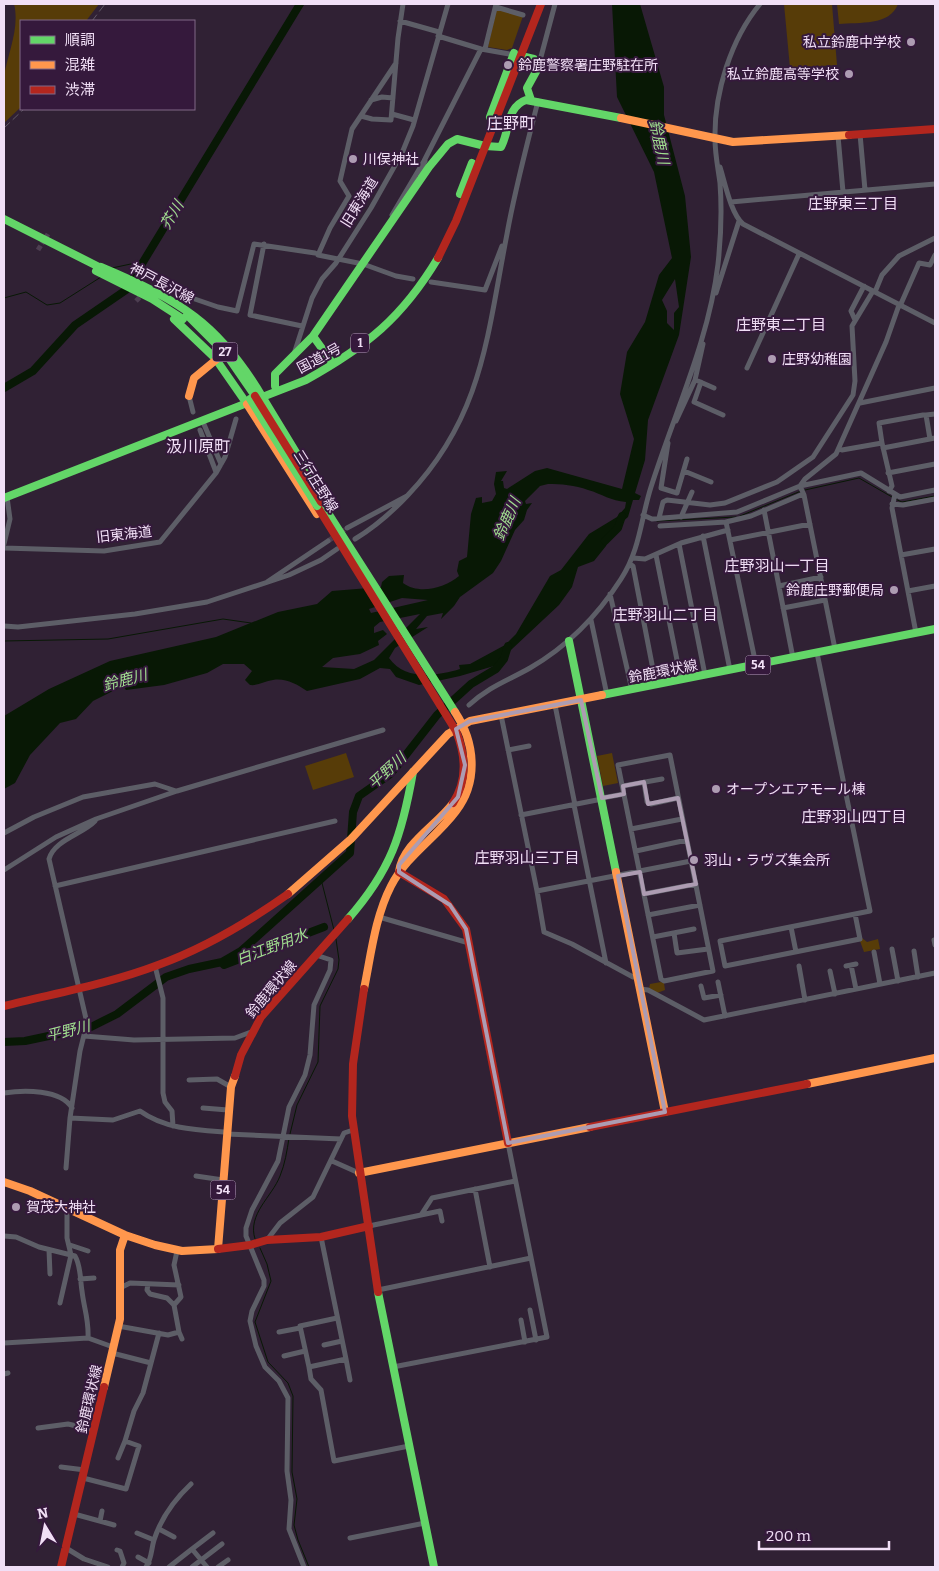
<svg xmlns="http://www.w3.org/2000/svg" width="939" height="1571" font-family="Bitter,'Noto Sans JP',serif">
<rect width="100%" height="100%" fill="#302134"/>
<!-- green -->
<path fill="#573c08" d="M14,4H99L86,21H21V107L4,123C4,108 1,90 4,76C8,53 20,27 14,4Z
M784,4H832L837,65L790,68Z
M837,4H898C890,26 859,22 839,24Z
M500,9L523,16L512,48L507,50L488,47L496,11Z
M346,753L354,777L313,790L305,766Z
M612,753L618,783L603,786L597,756Z
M862,938L867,942L878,939L880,949L864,952L860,941Z
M661,982L664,983L665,990L657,993L649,988L650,984Z"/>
<!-- water -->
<path fill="#081805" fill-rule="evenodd" d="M612,4H640L664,87V115L685,196L691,257L679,335L648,420L645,460L635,493L641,496L639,500H633L628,517L614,529L606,546L594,561L578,567L572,587L559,605L494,666L460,676L419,685L396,677L390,669L380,668L360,679L307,691C296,684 286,678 273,680C265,681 258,686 250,685L245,680L252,671L244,664H223L207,673L164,685L126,690L123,686L93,701L76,719L60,723L30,755L15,783L4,789V716L49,689L110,661L216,637L278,612L317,604L332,591L381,587L382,582L389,576L404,575L403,583C419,595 445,588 459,576L457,571L459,561L467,557L471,514L476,498L482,497V503L492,501L496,494L494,484L496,472L507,471L501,481H503L504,488L507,489L535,471L547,468L622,489L634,439L620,394L627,352L645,322L659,275L672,258L654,172L617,97ZM675,279L679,307L674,313V330L667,323V311L662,300ZM548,484C561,484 575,485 588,490C602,494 611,501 626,502L625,508L617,517L589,534L561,570L550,576L516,634L505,645L470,664L459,665L460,669C437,676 405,681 389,658L395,648L428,627L416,629L427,616L443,613L441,619L454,606L460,597L493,573L501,561L515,530L524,520L527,510L532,503L526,504L525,501L540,486ZM402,598L428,600L371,613L369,609ZM420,614L374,660L354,669L322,667L333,658L360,654L379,645L378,641L387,634L383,630L374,633V627L380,622Z"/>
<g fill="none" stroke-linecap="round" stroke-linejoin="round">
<!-- stream -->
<path stroke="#081805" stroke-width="1" d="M112,268L140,262L143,264
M4,298L26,292L47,305L60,303L101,277
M805,490L859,478L892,497
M895,499L902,502L935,496
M740,516L801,491
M657,521L736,517
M4,641L108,639L223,619L251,623
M321,879L334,930
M290,1134L297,1105L318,1062L320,1006L338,969L339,960L336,939
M255,1239C247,1214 272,1197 280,1176C285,1164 287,1151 289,1138
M260,1248L267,1264L271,1281L255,1322L268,1362L288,1383L293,1396L292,1472L297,1499L294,1525L298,1540L309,1567"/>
<!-- river -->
<path stroke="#081805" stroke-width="8" d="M4,388L33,371L75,325L126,290L300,4
M605,541L618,528L622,516
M223,964L224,965L324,927
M4,1042L25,1041L91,1027L117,1014L166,977L189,969L222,962L241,951L350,853L353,812L359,796L389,775L398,765L437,715L471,684L496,669L504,659L508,646"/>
<!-- street-tunnel -->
<path stroke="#4d3e51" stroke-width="5" stroke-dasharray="5 2.5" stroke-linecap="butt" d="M38,250L48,234
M136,301L143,294
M328,541L347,528"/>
<!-- street -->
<path stroke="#5d5e67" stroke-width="5" d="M496,7L523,15
M400,21L439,32
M438,36L481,49L515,55
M485,49L496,4
M396,63L352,129L340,181L349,196L330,228L318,255L363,264L396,276L413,279
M538,68L555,4
M371,100L382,97L393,98
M392,114L414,120
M361,116L372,119L391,120L398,38L403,4
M860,134L865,190
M838,136L843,192
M720,167C725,183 731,214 743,224L935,323
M423,176L419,173L425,161
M731,202L935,184
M392,215L424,161L481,49
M264,244L250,315L302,326
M431,282L485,290L502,246
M875,292L882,275L899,256L935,238
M716,293L739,221
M189,297L218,307L237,311L254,244L315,253
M900,306L919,263L930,265L935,255
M855,320L851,311L864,286
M294,354L312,298L322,279L336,263L371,208L402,153L413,126L448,4
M747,368L799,254
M698,381L714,388
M701,382L694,402L723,415
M189,396L193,412
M860,403L935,388
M926,415L935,414
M676,421L695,380L703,344
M203,422L221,464
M200,430L216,472
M667,441L668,443L661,488L677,493L687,459
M882,443L879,423L923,415H926L930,439
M883,448L935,438
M842,450L882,443L892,486L889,491
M684,471L711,482
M888,473L935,464
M800,486L805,479L836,454L886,342L899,305
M800,486L804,495L835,649
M895,494L892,508L916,633
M892,504L903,505L935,499
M764,510L793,658
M643,515L652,519L663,518L737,512L800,486L861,473L900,497L935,490
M681,517L692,492
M659,518L663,502L667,500L710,505L725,503L777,482L813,457L853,395L855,381L852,326L873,291
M660,526L726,522
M347,528L407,496
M703,536L730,670
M355,539C375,527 392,512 408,495C483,416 487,336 507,234C515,189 527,145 538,101
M730,540L810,524
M4,544L10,519L7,497
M679,544L705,675
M4,548L104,551L160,542L216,473L225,457L236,419
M656,555L681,680
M901,555L935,549
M633,558L645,559L681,543L728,530
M630,564L633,566L656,685
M267,582L328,541
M779,586L821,577
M908,591L935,586
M610,594L632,690
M783,608L825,600
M591,620L607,695
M4,626L18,627L135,614L207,602L289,575L321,560L337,549
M817,653L870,911L720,941L725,966L860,939L855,914
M756,665L726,522L751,516L803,494
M469,705C490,686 507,681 530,668C568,646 598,615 621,579C640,550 641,518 651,487C674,414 709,341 718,264C721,237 722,210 720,183C718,168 715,154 715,139C714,93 731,39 760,4
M555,705L575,805
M501,715L537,891L691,861
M508,750L529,746
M670,755L713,971L664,981L661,979L618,765Z
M644,782L647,802L651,804L678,798
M623,786L662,779
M602,798L624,794
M574,805L606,963
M521,815L602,799
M631,829L682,819
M4,833L34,817L83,797L155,784L176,791
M636,851L687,840
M4,870L56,837L96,819L177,791L383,730
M55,886L335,821
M537,891L544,932L572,944L633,977L637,976
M644,894L696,884
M648,915L700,905
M379,917L469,943
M791,927L796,952
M674,933L677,953L708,949
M653,937L694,929
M934,940L935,945
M892,949L898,981
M914,951L918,977
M874,952L880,984
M851,965L856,989
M155,966L163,998V1093L165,1102L172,1111L173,1126
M799,966L805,1000
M846,966L856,964
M830,971L835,994
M718,982L725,1016
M701,986L704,998L721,995
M640,989L648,990L704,1020L935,973
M84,1036L134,1040L235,1038L251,1032
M189,1080L217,1079L231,1087
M4,1093C23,1090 61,1089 72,1108
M203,1108L228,1110
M70,1118L113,1120L140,1111C165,1129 196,1130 226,1132
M227,1134L341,1139
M332,1161L359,1173
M66,1168L70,1118L80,1051L87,1023L49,859C54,840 83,834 95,821
M196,1176L223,1180
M475,1189L490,1267
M67,1209V1238L71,1255L75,1256C81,1266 80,1279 82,1291C84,1309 89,1319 88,1338
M421,1215L440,1211L442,1221
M369,1226L421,1215L432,1198L515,1181
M4,1236L16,1237L39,1247L71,1255L60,1303
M321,1237L346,1359L309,1367L311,1379L321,1390L334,1461L409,1446
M267,1240L280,1223L313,1197L344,1133L353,1130
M70,1245L88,1251
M49,1250L50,1274
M80,1279L94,1278
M148,1284L147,1290L150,1294L167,1298L174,1305
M120,1288L130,1283L179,1285
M378,1290L531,1258
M530,1310L536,1340
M521,1320L525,1342
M118,1326L168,1335L179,1332L174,1305L181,1297L174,1265L177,1251
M179,1332L182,1339
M279,1332L300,1328
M4,1343L88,1338L113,1347
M324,1345L342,1341
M112,1353L151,1363
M284,1356L305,1351
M346,1359L350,1380
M309,1367L300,1326L337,1318
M393,1367L547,1337L508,1143
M4,1374L8,1373
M38,1428L68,1424L94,1430
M118,1458L125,1441
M61,1467L85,1470
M83,1478L126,1489L139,1446L125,1441L134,1411L143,1393L159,1333
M74,1514L114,1525
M100,1521L102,1511
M159,1529L174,1537
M137,1533L154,1540
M350,1538L425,1523
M66,1548L84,1559L108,1567
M192,1549L213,1533
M117,1550L120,1551L124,1563L122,1567
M138,1557L149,1563
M146,1567C152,1558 151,1550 154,1540C161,1518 174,1500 191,1484
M169,1567L192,1549L207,1567
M192,1567L222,1544
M218,1567L228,1560
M304,1567L289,1529L291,1500L287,1471L288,1398L279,1381L265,1367L256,1346L250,1321L252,1311L264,1286V1280L246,1236V1228L252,1210L278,1161L289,1107L305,1075L310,1055L314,1005L330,970L331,960L316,955"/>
<!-- fast -->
<path stroke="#63d668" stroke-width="8" d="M521,56L534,59L538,68L527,88L531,100
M490,117L514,53
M460,194L472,163
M4,219L105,270
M101,267C179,300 219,323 263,398
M96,271L152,299L183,319
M174,319L215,358L247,404
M313,336L331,361
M275,386V374L313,336L429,167L448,144L457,139L485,146L501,147C510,131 506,107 526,100L621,118
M263,398L328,505
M4,498L306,380C367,346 402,318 438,258
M321,502L455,712
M569,641L616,872
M602,695L935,629
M348,919C391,870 402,835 413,772
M378,1292L434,1567"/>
<!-- slow -->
<path stroke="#ff974d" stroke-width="8" d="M621,118L733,142L849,135
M189,396L194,378L217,359
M247,404L317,514
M399,872C402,844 437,825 453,803
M616,872L665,1112
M288,894L351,839L448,734L470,721L602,695
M364,989C371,955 375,917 391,886C407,855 436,838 456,811C479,781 475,742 455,712
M807,1084L935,1058
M359,1173L590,1127
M4,1182L30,1191L125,1235L155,1245L182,1251L218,1249L231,1087L235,1076
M104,1387L120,1319V1250L125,1235"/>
<!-- jam -->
<path stroke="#b3261e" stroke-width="8" d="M849,135L935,129
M438,258L456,221L541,4
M317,506L456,731C466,756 468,780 453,803
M399,872L444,899L466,929L508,1143
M364,989L353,1064L352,1116L378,1292
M4,1006C56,993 108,984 158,965C205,948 247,923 288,894
M235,1076L241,1055L261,1017L348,919
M590,1127L807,1084
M218,1249L250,1245L267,1240L321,1237L369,1226
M61,1567L104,1387"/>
<!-- rail -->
<path stroke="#615967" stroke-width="1" stroke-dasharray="8 4" stroke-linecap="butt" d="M92,21L105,4
M4,128L24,109"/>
<!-- fast-bridge -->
<path stroke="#63d668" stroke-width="8" d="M187,315L226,354L255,396
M250,399L317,506"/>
<!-- jam-bridge -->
<path stroke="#b3261e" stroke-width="8" d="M255,396L321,502"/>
</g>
<!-- marked area -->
<path fill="none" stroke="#ad9cb2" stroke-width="4" stroke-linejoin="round" d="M581,700L602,798L624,794L623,786L644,782L648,804L678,798L696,884L644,894L640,872L618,876L665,1112L508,1143L466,929L450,905L399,872V865L458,797L465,765L456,729L470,721Z"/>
<!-- markers -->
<g fill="#ad9cb2" stroke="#35193c" stroke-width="2">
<circle cx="911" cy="42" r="5"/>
<circle cx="508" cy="65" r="5"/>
<circle cx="849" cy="74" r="5"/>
<circle cx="353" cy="159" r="5"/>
<circle cx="772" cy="359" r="5"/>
<circle cx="894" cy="590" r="5"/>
<circle cx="716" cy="789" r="5"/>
<circle cx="694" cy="860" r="5"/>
<circle cx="16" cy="1207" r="5"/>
</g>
<g text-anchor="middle" stroke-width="4" stroke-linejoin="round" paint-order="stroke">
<!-- shield labels -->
<g fill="#35193c" stroke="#b9a4be" stroke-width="1">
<rect x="351" y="333.5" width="18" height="19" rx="4"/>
<rect x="212.5" y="342.5" width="25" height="19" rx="4"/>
<rect x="745.5" y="655.5" width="25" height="19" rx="4"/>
<rect x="210.5" y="1180.5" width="25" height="19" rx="4"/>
</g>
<g font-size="12" font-weight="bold" fill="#f1dff6">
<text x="360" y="347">1</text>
<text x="225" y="356">27</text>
<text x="758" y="669">54</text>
<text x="223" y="1194">54</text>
</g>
<!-- poi labels -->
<g font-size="14" fill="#f1dff6" stroke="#35193c" text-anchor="start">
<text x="901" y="47" text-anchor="end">私立鈴鹿中学校</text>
<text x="518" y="70">鈴鹿警察署庄野駐在所</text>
<text x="839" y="79" text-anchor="end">私立鈴鹿高等学校</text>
<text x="363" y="164">川俣神社</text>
<text x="782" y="364">庄野幼稚園</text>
<text x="884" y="595" text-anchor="end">鈴鹿庄野郵便局</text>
<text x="726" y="794">オープンエアモール棟</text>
<text x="704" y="865">羽山・ラヴズ集会所</text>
<text x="26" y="1212">賀茂大神社</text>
</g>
<!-- street labels -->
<g font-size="14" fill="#f1dff6" stroke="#35193c">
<text transform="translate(359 202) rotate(-58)" y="5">旧東海道</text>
<text transform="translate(162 283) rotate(28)" y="5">神戸長沢線</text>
<text transform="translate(319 358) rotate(-28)" y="5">国道1号</text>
<text transform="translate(316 481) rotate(58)" y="5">三行庄野線</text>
<text transform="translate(124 534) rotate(-6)" y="5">旧東海道</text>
<text transform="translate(663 671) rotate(-11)" y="5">鈴鹿環状線</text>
<text transform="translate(271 989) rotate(-50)" y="5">鈴鹿環状線</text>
<text transform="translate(89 1399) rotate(-77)" y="5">鈴鹿環状線</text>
</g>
<!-- water labels -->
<g font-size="15" font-style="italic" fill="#a0de8f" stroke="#35193c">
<text transform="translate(659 142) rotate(78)" y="5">鈴鹿川</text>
<text transform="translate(172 215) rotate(-59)" y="5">芥川</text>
<text transform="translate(507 519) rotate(-66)" y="5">鈴鹿川</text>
<text transform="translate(125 680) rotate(-15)" y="5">鈴鹿川</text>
<text transform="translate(387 771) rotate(-43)" y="5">平野川</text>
<text transform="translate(272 947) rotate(-21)" y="5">白江野用水</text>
<text transform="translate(68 1031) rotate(-14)" y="5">平野川</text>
</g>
<!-- neighbourhood labels -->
<g font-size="15" fill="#f1dff6" stroke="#35193c">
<text x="853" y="209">庄野東三丁目</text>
<text x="781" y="330">庄野東二丁目</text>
<text x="777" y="571">庄野羽山一丁目</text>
<text x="665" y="620">庄野羽山二丁目</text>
<text x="854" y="822">庄野羽山四丁目</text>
<text x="527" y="863">庄野羽山三丁目</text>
</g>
<!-- quarter labels -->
<g font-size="16" fill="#f1dff6" stroke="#35193c">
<text x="511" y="129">庄野町</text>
<text x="198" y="452">汲川原町</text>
</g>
</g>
<!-- border -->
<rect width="939" height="1571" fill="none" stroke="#f1dff6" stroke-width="10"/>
<!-- legend -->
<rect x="20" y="20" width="175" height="90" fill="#35193c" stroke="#806886"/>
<rect x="30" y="36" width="25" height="8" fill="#63d668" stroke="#806886"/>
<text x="65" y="45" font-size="15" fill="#f1dff6">順調</text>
<rect x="30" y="61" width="25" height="8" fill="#ff974d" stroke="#806886"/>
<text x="65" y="70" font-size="15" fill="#f1dff6">混雑</text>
<rect x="30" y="86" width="25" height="8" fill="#b3261e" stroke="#806886"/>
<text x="65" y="95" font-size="15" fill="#f1dff6">渋滞</text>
<!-- north arrow -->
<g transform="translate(45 1526) rotate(350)" stroke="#35193c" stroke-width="4" paint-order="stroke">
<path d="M0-4L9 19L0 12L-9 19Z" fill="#f1dff6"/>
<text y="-8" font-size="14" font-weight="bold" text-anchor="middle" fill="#f1dff6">N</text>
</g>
<!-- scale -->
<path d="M759 1541v8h130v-8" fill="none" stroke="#f1dff6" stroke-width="2.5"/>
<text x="766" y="1541" font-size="15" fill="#f1dff6" stroke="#35193c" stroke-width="4" paint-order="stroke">200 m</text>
</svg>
